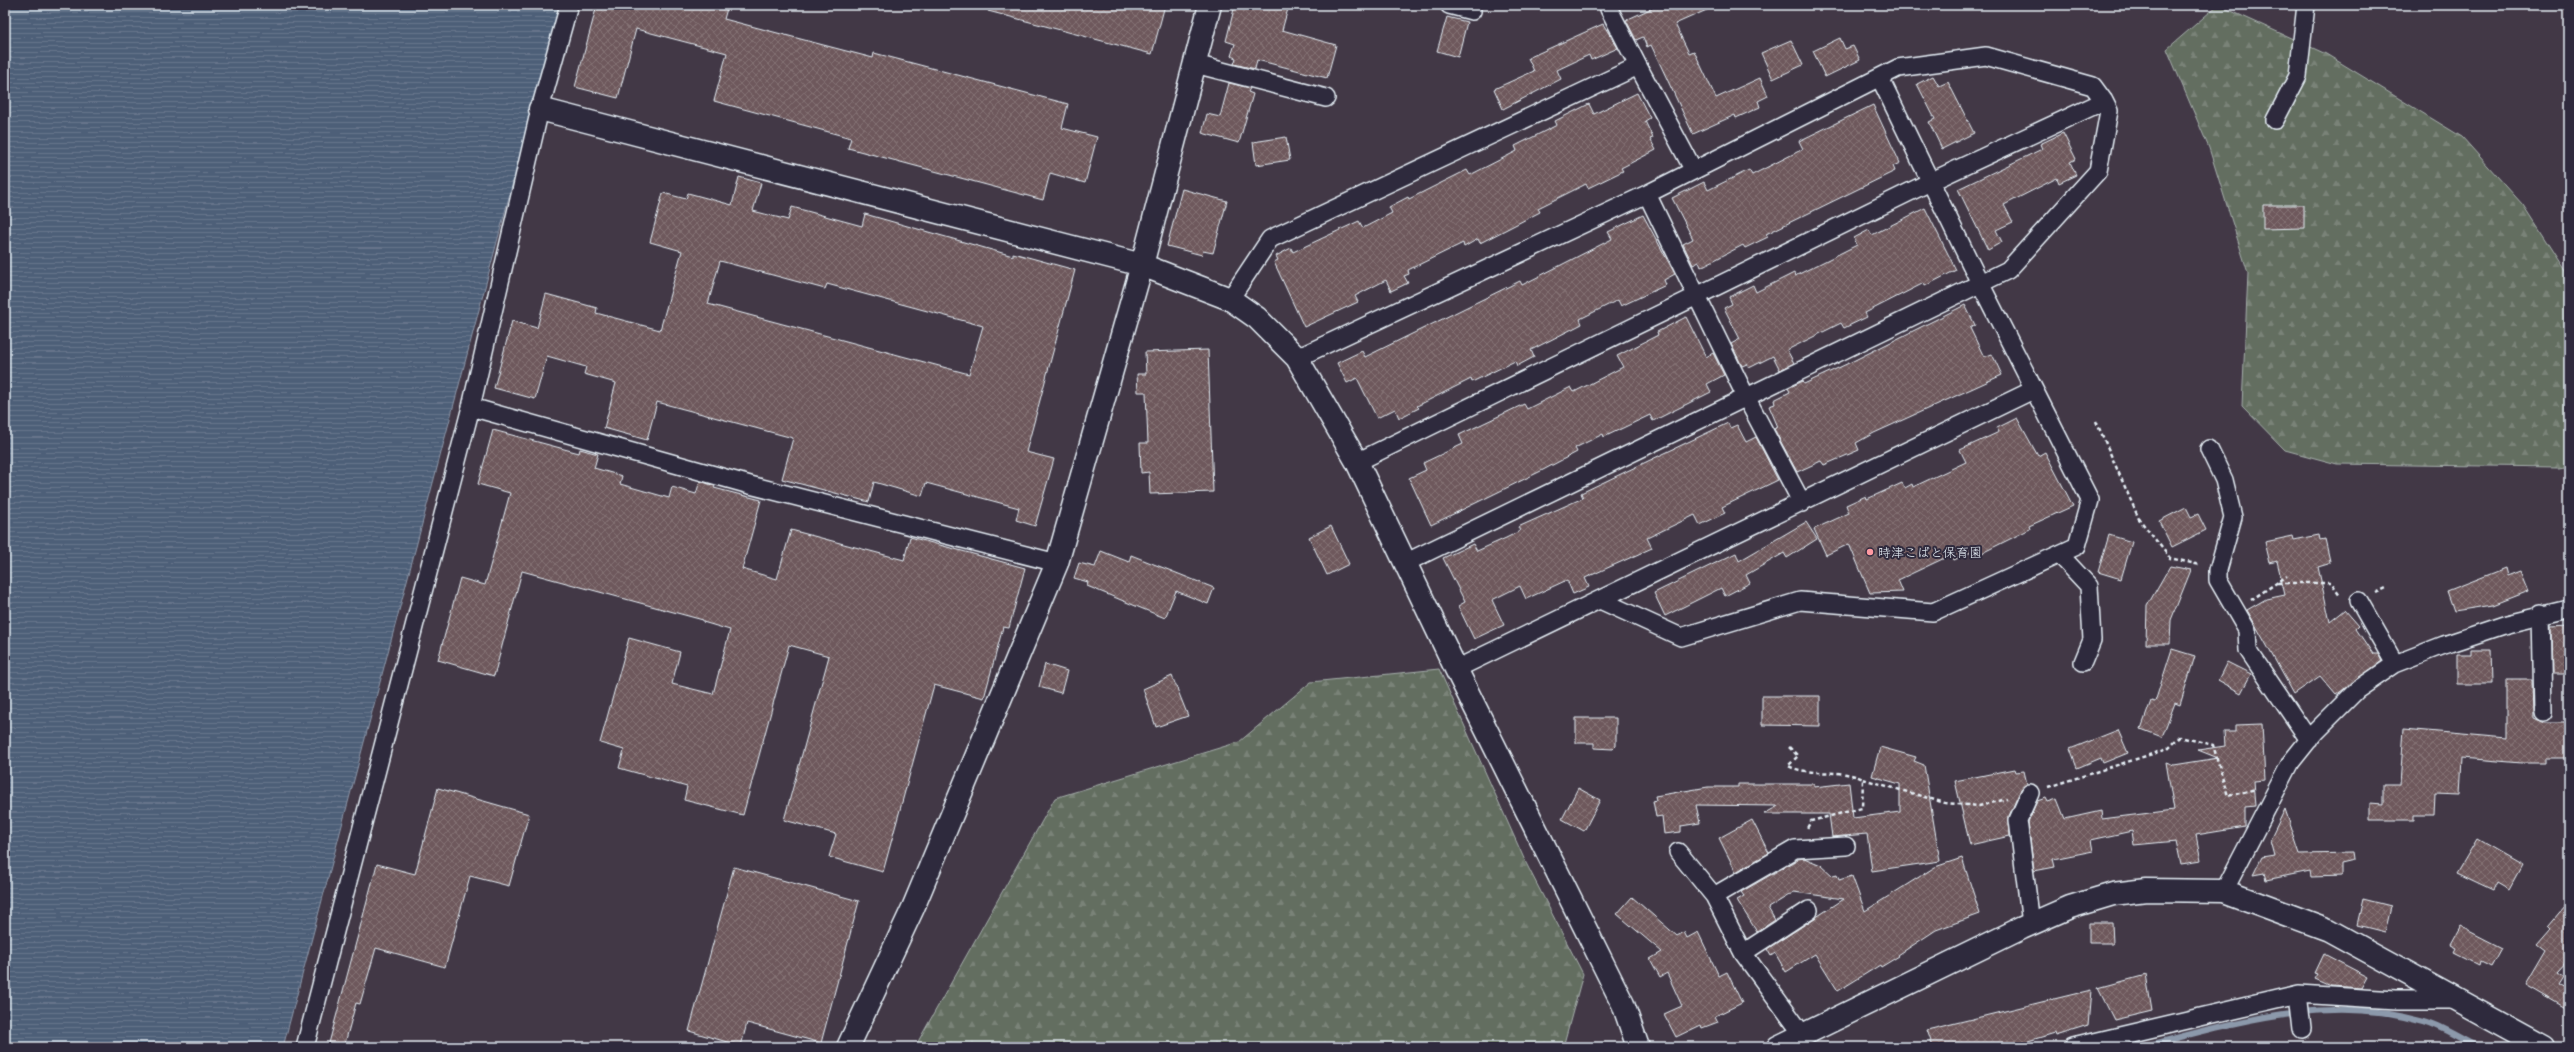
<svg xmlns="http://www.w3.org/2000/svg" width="2574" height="1052" font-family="Pangolin,'Klee One',sans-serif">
<defs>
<pattern id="forest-firs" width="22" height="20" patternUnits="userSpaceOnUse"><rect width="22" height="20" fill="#646e61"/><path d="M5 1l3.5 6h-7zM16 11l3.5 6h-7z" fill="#7a8378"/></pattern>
<pattern id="water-rules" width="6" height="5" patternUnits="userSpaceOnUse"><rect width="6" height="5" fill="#4e5e78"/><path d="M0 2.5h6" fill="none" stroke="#68768c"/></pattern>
<pattern id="building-cross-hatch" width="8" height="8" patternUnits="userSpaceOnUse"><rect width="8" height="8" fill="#6e595b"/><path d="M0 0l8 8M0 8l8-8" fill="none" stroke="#837173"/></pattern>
</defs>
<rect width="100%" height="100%" fill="#423846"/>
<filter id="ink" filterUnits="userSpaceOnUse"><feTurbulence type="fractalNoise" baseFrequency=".025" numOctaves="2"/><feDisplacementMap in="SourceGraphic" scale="8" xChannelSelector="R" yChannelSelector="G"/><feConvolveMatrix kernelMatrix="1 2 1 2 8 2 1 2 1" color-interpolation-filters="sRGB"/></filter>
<g filter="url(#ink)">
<!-- forest -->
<path fill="url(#forest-firs)" stroke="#a6b0ac" d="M2218,5L2326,54L2462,137L2523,205L2569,277V465L2558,467L2337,464L2285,450L2242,406L2248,273L2209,148L2167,49Z
M1439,669L1526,863L1583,974L1563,1047H915L1055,798L1239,742L1311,682Z"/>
<!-- water -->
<path fill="url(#water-rules)" stroke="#8c99ab" d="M5,5H560L283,1047H5Z"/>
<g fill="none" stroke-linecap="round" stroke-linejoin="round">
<!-- stream -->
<path stroke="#8c99ab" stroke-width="6" d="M2141,1047C2236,1023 2326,993 2424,1021C2443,1026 2461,1039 2479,1047"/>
</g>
<!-- building -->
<path fill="url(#building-cross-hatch)" stroke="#e8f1f8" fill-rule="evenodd" d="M597,5H728L724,19L873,58L874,53L1068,104L1062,128L1097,137L1085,183L1050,173L1043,200L848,148L851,138L714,101L727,53L636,29L618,98L575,87Z
M989,5H1165L1152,54L988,11Z
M1235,5H1289L1282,30L1336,45L1327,78L1257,60L1255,69L1234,64L1236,58L1231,56L1235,44L1226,41Z
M1659,5H1718L1675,24L1689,53L1694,51L1716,98L1760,78L1768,96L1758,101L1760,107L1736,118L1735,115L1693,134L1651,45L1647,47L1643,37L1636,40L1626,20Z
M1447,17L1467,22L1458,57L1437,51Z
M1603,24L1618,48L1591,60L1589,55L1557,70L1561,79L1503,109L1494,89L1534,71L1528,58Z
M1840,38L1845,49L1853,46L1860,60L1825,77L1813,51Z
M1791,40L1803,65L1773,79L1761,53Z
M1933,76L1939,86L1948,82L1974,133L1942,149L1929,122L1935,119L1917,84Z
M1229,83L1250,88L1248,92L1253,94L1239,143L1202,133L1207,114L1220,117Z
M1637,93L1650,118L1645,121L1653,138L1650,139L1656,150L1621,168L1623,171L1588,188L1586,184L1538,208L1540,212L1480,243L1478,239L1464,247L1463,243L1408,270L1409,274L1404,276L1408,283L1391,291L1386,280L1355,296L1358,302L1304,327L1274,262L1278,260L1276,256L1291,248L1293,252L1359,221L1363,228L1392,213L1389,207L1408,197L1409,199L1467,170L1470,175L1517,151L1515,146L1557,125L1555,121L1589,104L1594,114Z
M1873,105L1900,163L1893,166L1895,171L1766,234L1768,237L1745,248L1743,245L1701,267L1699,262L1693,265L1683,244L1693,239L1672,198L1704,182L1708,190L1749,170L1752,175L1803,149L1799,141Z
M2063,133L2076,159L2070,162L2076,175L2059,183L2057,178L2004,205L2013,222L1996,230L2002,242L1988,250L1958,189L2042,149L2040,144Z
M1286,137L1290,160L1256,165L1253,142Z
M739,177L761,183L753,211L788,220L792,207L862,226L865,214L1013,256V253L1075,270L1026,452L1054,459L1035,526L1016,520L1019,508L926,483L922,496L874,482L869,502L782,479L793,438L657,402L647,440L604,428L616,383L584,374L586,367L547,356L535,399L494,388L512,321L537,328L546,294L597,308L596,313L660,330L682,251L650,242L663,193L686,199L688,193L732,205ZM720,261L825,289L827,284L983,326L969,374L708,304Z
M1182,189L1227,201L1213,253L1203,251L1202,255L1167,246Z
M2263,205H2304V228L2263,229Z
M1925,208L1956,270L1925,286L1924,283L1865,313L1867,317L1844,328L1841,323L1787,350L1794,363L1780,370L1773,356L1749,368L1747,364L1742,366L1731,344L1740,339L1724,308L1732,304L1729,297L1753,285L1756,292L1794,273L1795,276L1857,245L1854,238L1869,230L1872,235Z
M1643,215L1675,274L1664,280L1666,285L1621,306L1618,300L1580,319L1582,324L1531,350L1534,357L1517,366L1515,361L1472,382L1471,379L1417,406L1419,408L1399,418L1395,409L1377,418L1357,378L1347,383L1337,363L1362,351L1365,357L1520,281L1522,285L1612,239L1608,232Z
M1965,305L1975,325L1970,328L1984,357L1992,354L2002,375L1874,433L1856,443L1859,450L1824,465L1821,461L1797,472L1774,429L1778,427L1769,406L1775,404L1774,400L1790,392L1788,388L1803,381L1804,384L1851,362Z
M1686,317L1706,357L1713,353L1724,375L1707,384L1711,392L1653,421L1650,415L1604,437L1603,434L1575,448L1577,452L1543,470L1431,525L1409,478L1426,470L1423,463L1463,444L1459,435L1524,404L1527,409L1571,387L1574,392L1623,367L1617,356L1658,335L1657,332Z
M1208,350L1213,492L1150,494L1149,472L1141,473L1140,443H1148L1146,392H1138L1137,374H1146L1145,352Z
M2017,418L2038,456L2045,452L2073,506L2029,526L2030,529L1978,555L1976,550L1954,560L1951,555L1898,580L1903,592L1870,593L1849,544L1826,555L1814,529L1849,513L1846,505L1866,496L1867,499L1902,483L1905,488L1912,484L1913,487L1966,462L1960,450L1999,432L1997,428Z
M1728,423L1730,428L1737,425L1746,442L1756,437L1778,480L1722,507L1725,513L1700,525L1695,515L1647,538L1652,548L1585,578L1589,587L1573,594L1567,580L1526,599L1520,586L1492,600L1504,625L1474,639L1458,606L1465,602L1443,558L1473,544L1477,551L1506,538L1520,531L1518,527L1583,498L1581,493Z
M493,430L579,453L580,449L598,454L594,468L622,476L620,484L669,498L672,487L696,494L700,481L715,486L714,488L761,500L742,569L777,579L791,530L904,560L910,537L1025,568L1009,628L1003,627L984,698L934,685L883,872L829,857L836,834L784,820L829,656L789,645L743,815L684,800L687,787L619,768L624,750L600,743L629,638L680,652L672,684L713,694L730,630L703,622V620L522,571L494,676L438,660L460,578L485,585L510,493L478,484Z
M2186,507L2191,517L2198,514L2206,530L2172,547L2159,521Z
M1806,522L1817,539L1787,558L1784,553L1746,575L1750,583L1725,596L1721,588L1665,616L1654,593L1736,553L1739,561Z
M1331,526L1349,564L1327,575L1309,537Z
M2109,535L2132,542L2121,579L2098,572Z
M2319,535L2320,540L2325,539L2330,561L2328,564L2318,567L2330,622L2345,610L2359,626L2356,629L2373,654H2378L2382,661L2336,695L2320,676L2294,694L2247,610L2266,599L2285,595L2277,561L2270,563L2265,542L2293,536L2294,540Z
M1101,551L1129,562L1131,555L1214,588L1208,604L1176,591L1165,618L1087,586L1088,582L1074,578L1079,563L1095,567Z
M2170,566L2191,570L2171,620L2170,644H2146L2147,606Z
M2506,568L2508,576L2521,571L2529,591L2493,605L2454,611L2447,591Z
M2569,625V674H2552L2551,626Z
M2172,649L2195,656L2180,705L2175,703L2162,737L2141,729L2151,701L2155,702Z
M2471,649H2491L2492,684H2457V654H2471Z
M2227,662L2251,674L2241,693L2218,680Z
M1045,664L1067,671L1061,693L1039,687Z
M1172,676L1188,716L1156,727L1143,689Z
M2507,679H2532L2533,718L2544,723H2569V758H2545V763H2522L2462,758L2460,794L2435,793L2434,815H2414V820H2370V803L2383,804V784H2400L2404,729L2507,738Z
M1762,696H1820V726L1762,725Z
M1576,718H1616V746L1613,749L1594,748V743H1576Z
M2262,724L2265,780L2253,781L2255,806L2245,807V827L2196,835L2201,861L2181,864L2176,841L2134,845L2132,831L2091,840L2093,851L2053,859L2055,867L2034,871L2028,822L2037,801L2046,798L2048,802L2057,799L2065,819L2101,811L2102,819L2174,810L2166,762L2174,765L2218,758L2198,750L2225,746L2224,732H2235V725Z
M2118,730L2128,753L2103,763L2101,758L2077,768L2070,749Z
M1880,747L1916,757L1914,761L1924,765L1940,861L1872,871L1867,834L1832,837L1829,814H1764L1778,806L1696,805L1700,823L1681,826V832L1664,834L1662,816L1656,817L1653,801L1656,800L1655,796L1708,787H1738V784H1814V787L1849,783L1853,818L1900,812V784L1872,776Z
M2015,769L2016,772L2024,771L2027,784L2021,789L2009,816L2010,836L1970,845L1955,781Z
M438,788L529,814L509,886L470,876L445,967L376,948L360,1004L356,1003L344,1047H328L377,864L415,874Z
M1578,788L1600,800L1584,831L1562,819Z
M2285,809L2300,854L2353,853L2354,861L2341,864V876L2311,877L2310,871L2266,880L2264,873L2253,875L2262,857L2274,855L2270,840Z
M1752,820L1769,853L1736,872L1719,838Z
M2477,839L2522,865L2509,889L2497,882L2493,890L2457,873Z
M1804,858L1821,865L1833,876L1837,875L1839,880L1852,876L1865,911L1935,867L1962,858L1980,914L1936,930L1898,955L1899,956L1881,967L1880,965L1838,991L1815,954L1786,972L1775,953L1771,956L1767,949L1844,899L1794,892L1768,908L1775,920L1757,932L1737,900L1744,896L1741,892L1798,859Z
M734,867L859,901L821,1043L747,1023L741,1046L689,1031Z
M1632,897L1677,936L1684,932L1687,938L1698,932L1719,976L1727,972L1742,1003L1715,1016L1718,1022L1702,1028L1701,1025L1676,1037L1664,1014L1682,1006L1667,973L1660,977L1650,959L1662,952L1617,914Z
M2363,899L2391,906L2385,932L2357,925Z
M2569,901V959L2557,972L2563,976L2558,984L2569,990V1009L2526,984L2546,950L2538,944L2552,928L2549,925Z
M2089,923H2112L2113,943H2089Z
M2460,927L2501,948L2491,966L2481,961L2480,965L2454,952L2456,948L2450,945Z
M2324,954L2368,977L2362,988L2331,986L2315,979L2318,974L2315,973Z
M2146,975L2152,1011L2114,1020L2098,988Z
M2091,990L2088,1026L2056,1036L2055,1033L2008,1047H1933L1927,1030Z"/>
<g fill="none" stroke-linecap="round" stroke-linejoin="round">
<defs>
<path id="street" d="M1449,5L1472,11
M1609,9L1638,66
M1195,64L1326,98
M2275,120L2298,76L2306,5
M1647,194L1746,397L1802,503
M1230,299L1270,239L1638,66L1693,169
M1297,358L1647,194L1898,68L1986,56L2093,86L2104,101L2109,111L2098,171L2008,270L1405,563
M471,407L750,485L1057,563
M2209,449L2224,480L2233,517L2218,570V580L2247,630L2248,650L2309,740
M1357,462L1932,181L2104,101
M2060,555L2089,586L2092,640L2083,662
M1600,600L1681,637L1800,601L1933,612L2077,546L2090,500L1980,283L1880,78
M2359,601L2395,664
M2541,613L2543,712
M1456,669L2033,390
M2030,793L2018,820L2031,924
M1678,852L1714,896L1743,953L1803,1035
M2224,891L2291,762L2315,732L2357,690L2395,664L2444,645L2507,624L2569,609
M1714,896L1795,849L1846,846
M1743,953L1809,910
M2298,994L2302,1030
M305,1047L471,407L540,109L569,5
M2073,1047L2298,994L2396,1000H2458"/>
<path id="secondary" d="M540,109L1142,265L1230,299L1257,318L1297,358L1357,462L1456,669L1623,1004L1638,1047
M848,1047L913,908L1057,563L1142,265L1210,5
M1778,1047L2022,928L2070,907L2113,894L2146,890L2224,891L2329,930L2543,1047"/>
</defs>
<!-- street casing -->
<use href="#street" stroke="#e8f1f8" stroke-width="20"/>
<!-- secondary casing -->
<use href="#secondary" stroke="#e8f1f8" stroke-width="25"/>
<!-- path -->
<path stroke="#e8f1f8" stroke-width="2.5" stroke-dasharray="4 3" stroke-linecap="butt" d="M2096,421L2139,519L2170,558L2200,565
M2278,583H2331L2340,596
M2376,593L2386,588
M2251,600L2287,576
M1789,747L1798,756L1788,766C1811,777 1840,768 1863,779L1862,808L1811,821L1806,830
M1863,779L1945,803L1979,806L2007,799
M2048,787L2168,749L2180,737L2213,745L2228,796L2256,789"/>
<!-- street -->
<use href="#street" stroke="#2f2a3d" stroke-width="17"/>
<!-- secondary -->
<use href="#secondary" stroke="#2f2a3d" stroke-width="22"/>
</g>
</g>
<!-- markers -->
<circle fill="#ff9aa2" stroke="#2f2a3d" stroke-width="1.5" cx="1870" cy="552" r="4"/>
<g text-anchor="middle" stroke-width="4" stroke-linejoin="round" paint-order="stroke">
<!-- poi labels -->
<g font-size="13" fill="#e8f1f8" stroke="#2f2a3d" text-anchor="start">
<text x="1878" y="557">時津こばと保育園</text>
</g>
</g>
<!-- margin -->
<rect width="2574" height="1052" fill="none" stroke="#2f2a3d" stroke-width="20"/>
<rect x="10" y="10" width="2554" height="1032" fill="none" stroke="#e8f1f8" stroke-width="1.5" filter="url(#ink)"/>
</svg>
